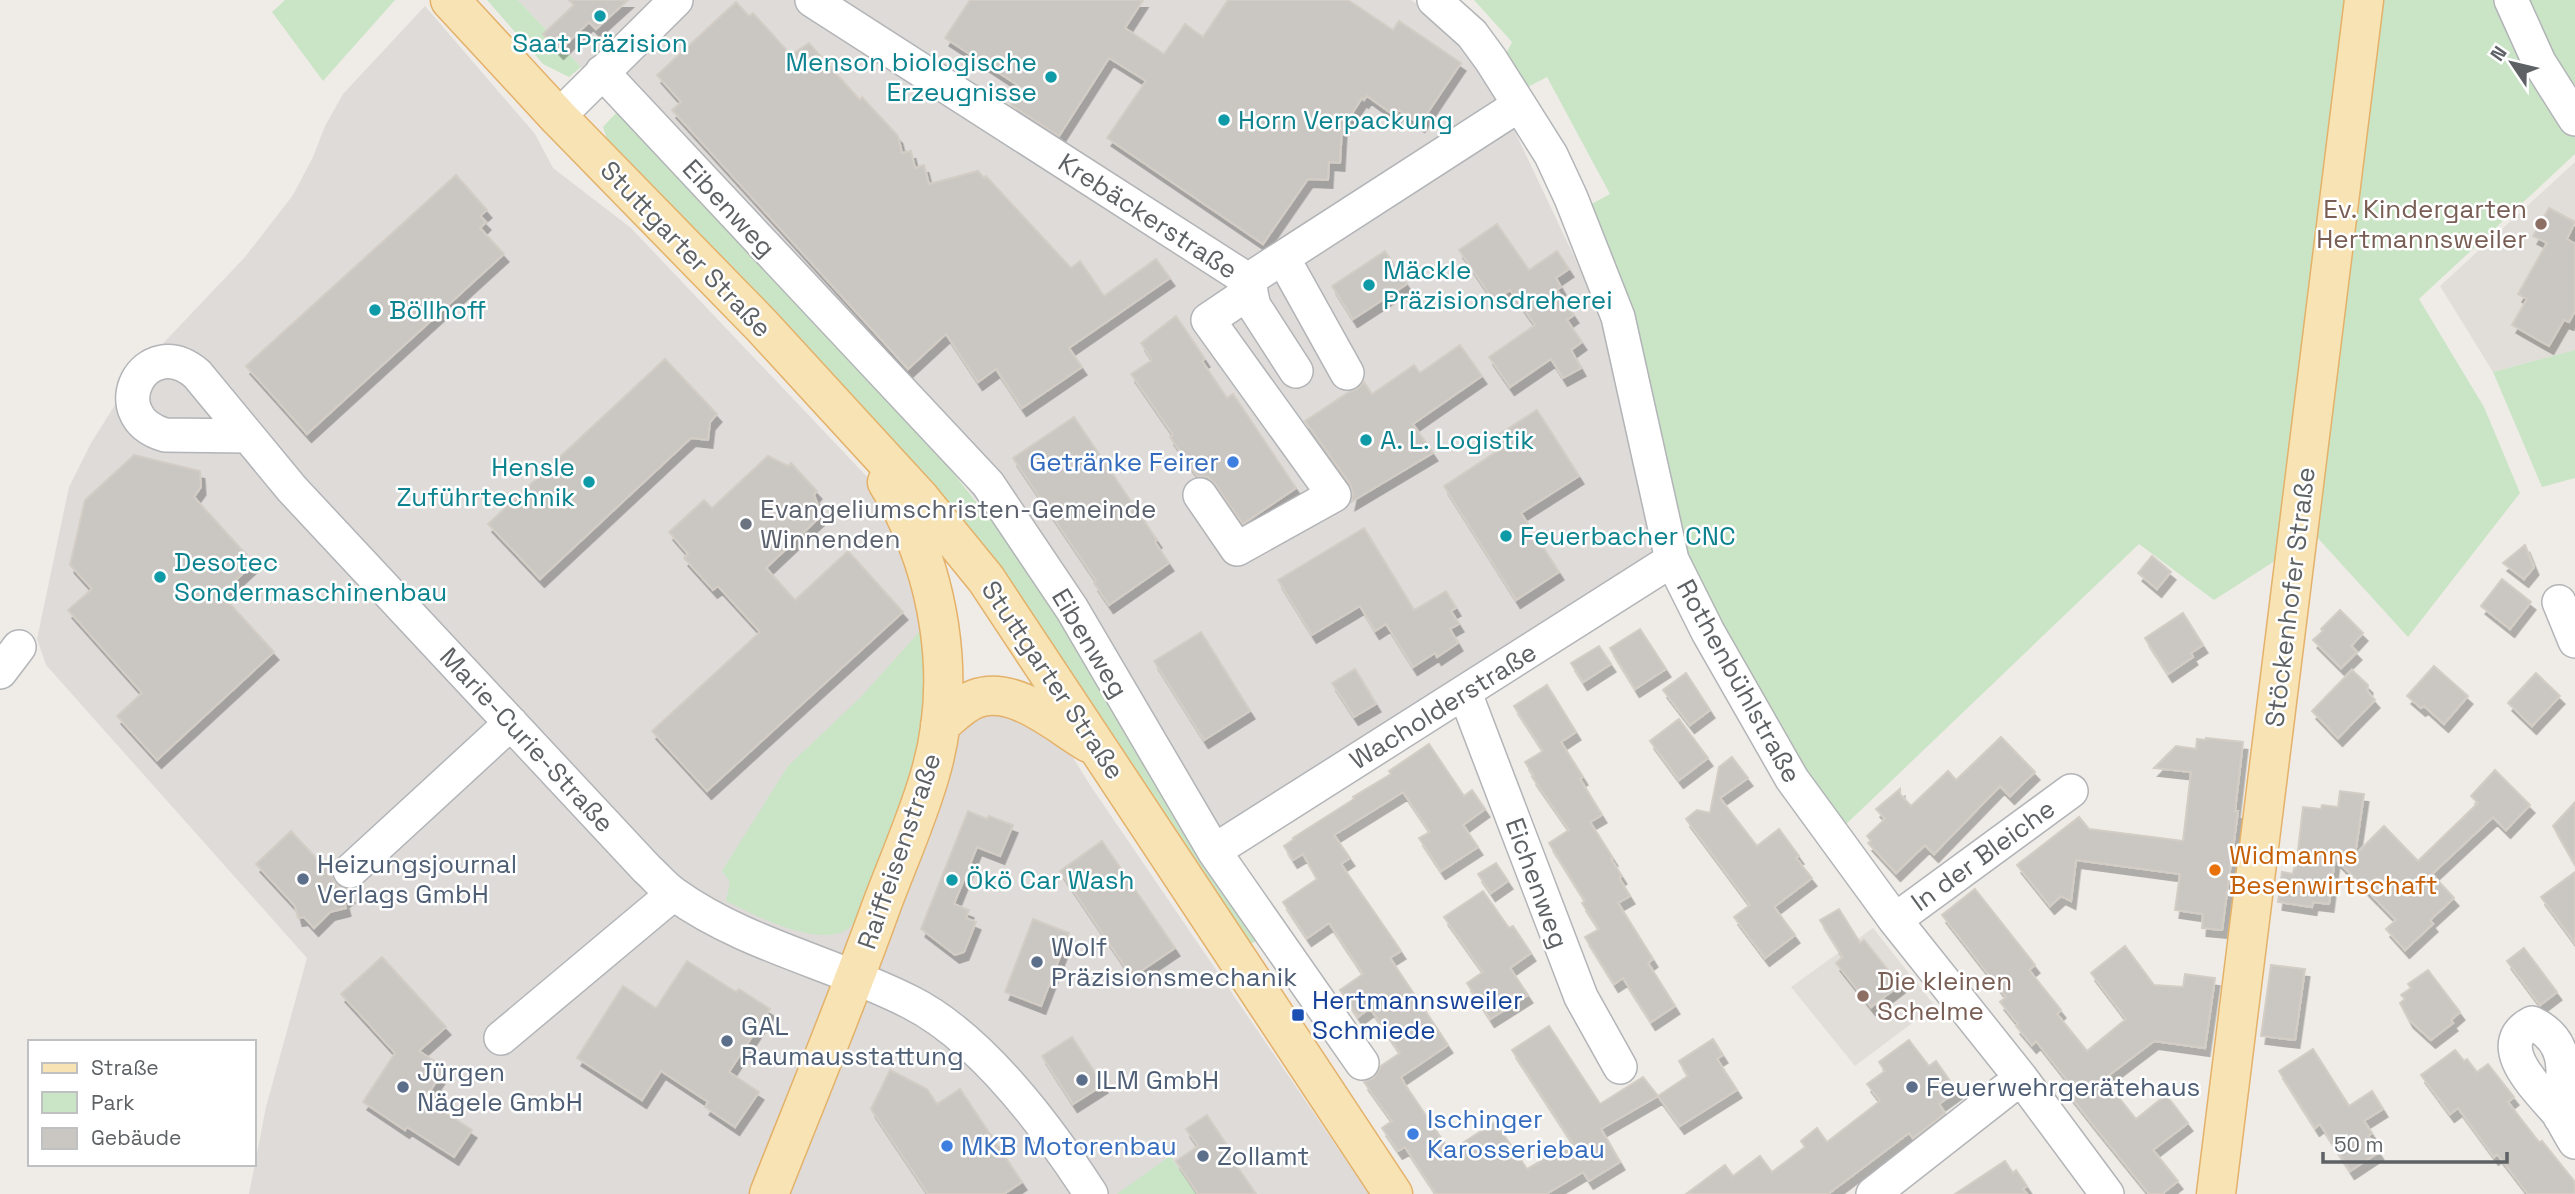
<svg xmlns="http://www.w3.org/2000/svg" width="2575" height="1194" font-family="'Space Grotesk',sans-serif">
<defs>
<filter id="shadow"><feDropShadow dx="4.5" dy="8" stdDeviation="0" flood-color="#0004"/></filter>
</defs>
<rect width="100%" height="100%" fill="#efece7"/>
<!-- industrial -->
<path fill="#dedbd9" d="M518,0H1411L1447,23L1508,117L1606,324L1658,565L1201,850L1034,575L956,474L633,115L581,67Z
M425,6L535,134L553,168L631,228L872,482L920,588L934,681L1000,704L1059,735L1090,785L1369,1194H249L266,1107L307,958L46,665L37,639L69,487L91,443L136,372L245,257L293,195L313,157L325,126L343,94Z"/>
<!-- education -->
<path fill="#e1ddd8" d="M2575,162V350L2493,372L2440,286Z
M1873,928L1935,1006L1855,1066L1791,987Z"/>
<!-- green -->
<path fill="#cae4c6" d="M285,0H395L323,81L272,12Z
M487,0H518L581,67L569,77L543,64Z
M1474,0H2575V154L2419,299L2484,407L2520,493L2408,637L2315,535L2214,600L2139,544L1840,830L1747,676L1689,564L1588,206L1610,194L1547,77L1526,88L1504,58L1512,42Z
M616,113H626L943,460L1034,575L1257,941L1245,946L1149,809L690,229L607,139L603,127Z
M2575,350V478L2542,487L2493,372Z
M929,621L931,717L867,907C862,914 856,922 849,928C821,950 754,915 726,901L730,882L722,871L788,766L861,697Z
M1170,1156L1196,1194H1117Z"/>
<!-- building -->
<path fill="#cac7c3" stroke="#d3cdc5" stroke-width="2" filter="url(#shadow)" d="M569,0H628L596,29L589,22L559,51L543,34L574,5Z
M970,0H1143L1125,28L1164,54L1185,24L1203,37L1228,0H1348L1393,30L1399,21L1461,63L1420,124L1399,110L1395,116L1367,96L1364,100L1362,98L1342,129L1340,163L1329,162L1328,180L1308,179L1263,244L1107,138L1146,81L1109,58L1059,136L1011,105L1022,88L945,38Z
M736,2L749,16L753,13L791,55L809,43L860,100L862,97L898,136L902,153L911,151L915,168L924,165L929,184L978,171L984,178L986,176L1071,268L1080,261L1104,296L1156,259L1170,278L1069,348L1082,367L1022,408L996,369L978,382L946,334L908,369L672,110L681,102L657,75Z
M456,175L487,210L480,216L486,222L480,228L504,254L307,434L246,366Z
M2549,208L2575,222L2567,239L2575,244V311L2569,322L2564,320L2549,346L2512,325L2527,299L2518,294L2547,243L2533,236Z
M1497,224L1529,270L1557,251L1569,269L1556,278L1561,287L1557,290L1574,315L1567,320L1582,342L1571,350L1581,368L1563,378L1551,359L1510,387L1489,357L1535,325L1510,290L1494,301L1459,250Z
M1385,251L1407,284L1353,319L1332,286Z
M1176,316L1205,359L1202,361L1227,398L1233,394L1296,488L1243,524L1215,484L1208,477L1197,476L1170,437L1173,435L1131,374L1152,360L1141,343Z
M1460,345L1482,376L1413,424L1433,453L1351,502L1353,493L1350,484L1305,421L1349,392L1357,389L1364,382L1372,394L1414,365L1420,373Z
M665,359L717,414L710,422L708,440L691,438L540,579L488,524Z
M1537,410L1579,476L1521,513L1559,572L1516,600L1444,486L1505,446L1498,435Z
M1074,417L1157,540L1155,542L1169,563L1109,605L1094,583L1096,581L1013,458Z
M134,455L200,471L201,487L194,497L254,563L221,594L274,652L157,760L117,716L142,693L68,610L92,589L70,565L85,500Z
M768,456L788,466L791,463L817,491L814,495L822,515L766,568L795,600L848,551L903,612L707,791L652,731L760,632L718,586L713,590L684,558L688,554L669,532L704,500L712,508Z
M1364,528L1414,610L1446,591L1456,608L1451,611L1459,624L1450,629L1458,643L1437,657L1435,653L1413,667L1386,624L1375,631L1360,606L1312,635L1278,580Z
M2525,545L2534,567L2524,579L2503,563Z
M2152,556L2171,572L2157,589L2138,573Z
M2502,579L2531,602L2510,629L2481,606Z
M2340,610L2363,633L2351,646L2357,652L2341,668L2313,640L2323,631L2321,629Z
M2183,613L2203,645L2191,653L2193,657L2168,674L2145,638Z
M1640,629L1666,669L1635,689L1610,648Z
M1201,632L1250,711L1204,740L1154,661Z
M1599,646L1611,664L1583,682L1571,663Z
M2434,666L2468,696L2444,724L2424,706L2421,708L2407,696Z
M1355,669L1376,704L1354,717L1332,683Z
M2352,670L2368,685L2367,691L2375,700L2338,738L2312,711Z
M1686,673L1710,710L1690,725L1663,690Z
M2536,673L2560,696L2532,726L2508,703Z
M1547,685L1576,732L1561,742L1583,777L1580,779L1602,815L1590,822L1613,858L1611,859L1622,876L1619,878L1630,896L1618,903L1653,959L1648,963L1675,1006L1651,1022L1623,978L1614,984L1585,937L1599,929L1582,903L1585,901L1549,843L1569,830L1532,777L1534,776L1525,762L1543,751L1514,706Z
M1679,719L1708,758L1679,780L1650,741Z
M2001,737L2035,772L2010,796L2000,786L1934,854L1925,845L1896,873L1868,843L1871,841L1867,836L1885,819L1876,809L1900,789V794L1911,806L1948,771L1956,780Z
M2206,738L2243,742L2235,811H2238L2222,930L2202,928L2203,914L2175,910L2180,874L2076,860L2071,901L2061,896L2050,906L2017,865L2079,817L2089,829L2183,841L2191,772L2154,768L2176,746L2196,749L2197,739L2206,740Z
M1429,744L1464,796L1472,790L1485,809L1463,825L1478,847L1441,871L1419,838L1430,832L1403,792L1334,835L1350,858L1341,864L1401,951L1390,958L1448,1045L1401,1077L1404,1083L1450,1151L1495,1122L1527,1169L1572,1142L1512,1050L1549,1026L1600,1104L1643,1077L1658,1096L1601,1129L1620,1162L1589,1181L1583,1172L1546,1194H1436L1405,1147L1398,1151L1382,1128L1392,1121L1364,1082L1374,1078L1381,1066L1400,1053L1370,1008L1358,1017L1340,990L1363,974L1329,923L1307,938L1283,902L1317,879L1303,854L1293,860L1284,846L1294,839L1293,838L1354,799L1353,797L1391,774L1389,771Z
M1732,757L1748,778L1720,798L1757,846L1779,829L1799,856L1796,858L1812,878L1774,907L1795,935L1765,958L1734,917L1750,905L1686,819L1697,810L1710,813L1719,767Z
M2495,770L2530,805L2506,830L2493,817L2432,874L2454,898L2430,920L2433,924L2405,950L2386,929L2396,920L2335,858L2329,904L2313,902L2312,907L2278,902L2282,872L2293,874L2294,868H2296L2303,807L2321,809L2322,805L2338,807L2340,791L2364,794L2355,855L2384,826L2418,861L2478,803L2471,796Z
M2575,802V865L2553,826Z
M968,811L987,819L989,816L1013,825L1000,856L977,847L954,904L969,910L966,918L976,922L964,952L955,955L921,929Z
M291,831L331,874L336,884L350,895L344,900L346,908L330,912L314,928L304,917L298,918L295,906L256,864Z
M1102,841L1175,948L1132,977L1060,871Z
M1496,863L1508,881L1491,893L1478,874Z
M2575,872V943L2541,897Z
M1975,889L2035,965L2029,970L2061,1010L2057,1014L2087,1051L2126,1019L2091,973L2125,946L2154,985L2183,987L2185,974L2215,978L2205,1048L2154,1041L2104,1079L2136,1119L2166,1095L2188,1123L2153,1150L2178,1181L2162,1194H2149L2094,1126L2068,1093L2073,1088L2036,1041L2032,1045L2016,1026L2018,1024L2000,1002L2006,997L1942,915Z
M1483,891L1509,928L1513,926L1531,953L1510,968L1528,995L1490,1019L1467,983L1483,972L1444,917Z
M1839,909L1860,943L1864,940L1900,985L1871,1007L1836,963L1843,957L1820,920Z
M1033,919L1069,933L1041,1006L1005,992Z
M2524,948L2557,992L2540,1005L2507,961Z
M382,957L446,1027L419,1051L445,1068L425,1099L472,1130L454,1157L407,1127L405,1130L363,1102L395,1053L341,994Z
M687,961L736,992L739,989L770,1009L729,1072L759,1092L735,1127L705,1107L708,1102L661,1071L642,1100L577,1058L623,986L656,1008Z
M2271,965L2305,969L2295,1040L2261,1036Z
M2428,970L2460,1012L2451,1020L2453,1023L2431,1040L2409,1020L2400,1003L2405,999L2401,995L2411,988L2408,984Z
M1072,1037L1103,1085L1073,1104L1042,1056Z
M1713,1039L1723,1055L1717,1059L1737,1090L1680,1126L1658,1096L1688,1076L1679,1061Z
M1909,1040L1929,1066L1936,1061L1957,1091L1939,1104L1945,1113L1913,1138L1909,1133L1828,1194H1686L1725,1165L1733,1176L1760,1156L1772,1172L1805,1147L1801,1141L1817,1128L1827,1142L1880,1101L1867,1084L1885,1071L1879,1062Z
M2313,1049L2349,1106L2372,1091L2383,1109L2364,1121L2372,1133L2368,1136L2379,1152L2350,1171L2320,1124L2315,1128L2279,1071Z
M2455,1050L2464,1061L2467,1059L2477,1072L2488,1064L2514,1097L2508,1102L2539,1142L2542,1141L2575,1182V1194H2528L2497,1154L2494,1157L2458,1108L2450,1114L2421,1075Z
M890,1070L927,1089L937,1104L960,1089L1022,1182L1004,1194H928L871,1109Z
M1207,1115L1226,1144L1223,1146L1256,1194H1198L1176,1161L1198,1146L1186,1129Z
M2005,1161L2013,1173L2016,1170L2027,1186L2023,1189L2027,1194H1955Z"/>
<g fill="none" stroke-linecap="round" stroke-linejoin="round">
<defs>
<path id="minor" d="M812,0L1248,280L1519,105
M1434,0L1472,34L1491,60L1551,155L1571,198L1618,317L1672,560L1708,632L1792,779L1895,920L2021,1078L2107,1194
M2511,0L2539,62L2575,119
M602,72L988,484L1072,609L1214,851L1362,1063
M558,117L676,0
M1283,258L1347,373
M1248,280L1254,306L1296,371
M248,436L165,435C100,416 145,330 197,374L292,489L647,869C656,877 664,887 674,894C745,945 834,963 910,1002C982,1038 1048,1128 1091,1194
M1200,495L1237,549L1334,495L1208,320L1251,291
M2559,602L2575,641
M0,672L19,647
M1465,693L1581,997L1620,1067
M1214,851L1672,560
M350,871L511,723
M1895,920L2071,791
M501,1038L673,894
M2560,1117C2563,1079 2573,1042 2532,1023C2489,1045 2540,1091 2558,1113C2564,1122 2569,1133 2575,1142
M1873,1194L2021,1078"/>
<path id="major" d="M450,0L558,117L762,326L919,497L986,579L1393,1194
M940,725C951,716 962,704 975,699C1014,684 1058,725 1089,743
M769,1194C807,1098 846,1004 881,907C897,864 916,822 929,778C959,680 940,569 887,482
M2216,1194L2364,0"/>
</defs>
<!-- minor casing -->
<use href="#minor" stroke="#b2b4b7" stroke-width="36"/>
<!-- major casing -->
<use href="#major" stroke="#e4b16a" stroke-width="41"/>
<!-- minor -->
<use href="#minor" stroke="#fff" stroke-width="33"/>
<!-- major -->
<use href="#major" stroke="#f7e3b3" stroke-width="38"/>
</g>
<!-- markers -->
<g fill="#0f9aa8" stroke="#fff" stroke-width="2.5">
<circle cx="600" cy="16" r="7"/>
<circle cx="1051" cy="77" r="7"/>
<circle cx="1224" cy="120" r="7"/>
<circle cx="1369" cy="285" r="7"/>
<circle cx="375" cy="310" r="7"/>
<circle cx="1366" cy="440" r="7"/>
<circle cx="589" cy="482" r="7"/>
<circle cx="1506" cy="536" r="7"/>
<circle cx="160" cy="577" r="7"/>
<circle cx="952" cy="880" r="7"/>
</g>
<g fill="#8d6e63" stroke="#fff" stroke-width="2.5">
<circle cx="2541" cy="224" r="7"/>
<circle cx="1863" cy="996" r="7"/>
</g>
<g fill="#3f7fe0" stroke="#fff" stroke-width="2.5">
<circle cx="1233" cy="462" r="7"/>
<circle cx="1413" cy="1134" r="7"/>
<circle cx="947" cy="1146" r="7"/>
</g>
<circle fill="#6b7280" stroke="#fff" stroke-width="2.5" cx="746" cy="524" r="7"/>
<circle fill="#e8710a" stroke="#fff" stroke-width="2.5" cx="2215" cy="870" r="7"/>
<g fill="#5c6f8a" stroke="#fff" stroke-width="2.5">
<circle cx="303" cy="879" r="7"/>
<circle cx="1037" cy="962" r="7"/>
<circle cx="727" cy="1041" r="7"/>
<circle cx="1082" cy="1080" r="7"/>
<circle cx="403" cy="1087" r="7"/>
<circle cx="1912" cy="1087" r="7"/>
<circle cx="1203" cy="1156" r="7"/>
</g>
<rect fill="#1a4fb4" stroke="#fff" stroke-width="2.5" x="1291" y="1008" width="14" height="14" rx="3.5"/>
<g text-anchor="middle" stroke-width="5" stroke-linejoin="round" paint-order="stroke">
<!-- culture labels -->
<g font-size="26" fill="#0d838f" stroke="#fff" text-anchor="start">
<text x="600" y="52" text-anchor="middle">Saat Präzision</text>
<text x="1037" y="71" text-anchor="end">Menson biologische<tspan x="1037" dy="30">Erzeugnisse</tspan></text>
<text x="1238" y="129">Horn Verpackung</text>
<text x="1383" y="279">Mäckle<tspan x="1383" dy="30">Präzisionsdreherei</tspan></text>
<text x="389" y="319">Böllhoff</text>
<text x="1380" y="449">A. L. Logistik</text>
<text x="575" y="476" text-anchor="end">Hensle<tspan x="575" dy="30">Zuführtechnik</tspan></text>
<text x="1520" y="545">Feuerbacher CNC</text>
<text x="174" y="571">Desotec<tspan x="174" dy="30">Sondermaschinenbau</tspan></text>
<text x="966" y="889">Ökö Car Wash</text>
</g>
<!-- street labels -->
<g font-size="26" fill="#5e6265" stroke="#fff">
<text transform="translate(729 208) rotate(47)" y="9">Eibenweg</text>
<text transform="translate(1148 216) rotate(33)" y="9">Krebäckerstraße</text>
<text transform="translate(686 249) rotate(46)" y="9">Stuttgarter Straße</text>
<text transform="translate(2290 597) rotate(-83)" y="9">Stöckenhofer Straße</text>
<text transform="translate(1090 643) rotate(59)" y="9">Eibenweg</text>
<text transform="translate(1053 680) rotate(56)" y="9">Stuttgarter Straße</text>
<text transform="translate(1739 681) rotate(61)" y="9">Rothenbühlstraße</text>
<text transform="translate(1443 706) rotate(-32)" y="9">Wacholderstraße</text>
<text transform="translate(527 740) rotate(47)" y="9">Marie-Curie-Straße</text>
<text transform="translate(899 851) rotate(-71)" y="9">Raiffeisenstraße</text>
<text transform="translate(1983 855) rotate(-36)" y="9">In der Bleiche</text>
<text transform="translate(1537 883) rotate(70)" y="9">Eichenweg</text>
</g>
<!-- education labels -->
<g font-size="26" fill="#785e54" stroke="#fff" text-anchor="end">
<text x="2527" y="218">Ev. Kindergarten<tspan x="2527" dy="30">Hertmannsweiler</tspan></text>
<text x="1877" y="990" text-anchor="start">Die kleinen<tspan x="1877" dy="30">Schelme</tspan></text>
</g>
<!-- shop labels -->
<g font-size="26" fill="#366cbe" stroke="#fff" text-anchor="start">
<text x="1219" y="471" text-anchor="end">Getränke Feirer</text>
<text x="1427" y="1128">Ischinger<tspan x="1427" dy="30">Karosseriebau</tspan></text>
<text x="961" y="1155">MKB Motorenbau</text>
</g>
<!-- worship labels -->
<g font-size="26" fill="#5b616d" stroke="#fff" text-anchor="start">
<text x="760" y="518">Evangeliumschristen-Gemeinde<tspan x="760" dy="30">Winnenden</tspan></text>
</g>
<!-- food labels -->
<g font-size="26" fill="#c56008" stroke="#fff" text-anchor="start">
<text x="2229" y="864">Widmanns<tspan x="2229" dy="30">Besenwirtschaft</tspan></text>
</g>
<!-- service labels -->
<g font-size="26" fill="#4e5e75" stroke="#fff" text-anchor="start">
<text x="317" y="873">Heizungsjournal<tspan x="317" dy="30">Verlags GmbH</tspan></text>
<text x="1051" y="956">Wolf<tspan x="1051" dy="30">Präzisionsmechanik</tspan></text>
<text x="741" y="1035">GAL<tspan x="741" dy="30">Raumausstattung</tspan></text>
<text x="417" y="1081">Jürgen<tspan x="417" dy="30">Nägele GmbH</tspan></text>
<text x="1096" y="1089">ILM GmbH</text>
<text x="1926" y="1096">Feuerwehrgerätehaus</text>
<text x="1217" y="1165">Zollamt</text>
</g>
<!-- transit labels -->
<g font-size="26" fill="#164399" stroke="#fff" text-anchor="start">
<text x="1312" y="1009">Hertmannsweiler<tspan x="1312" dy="30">Schmiede</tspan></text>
</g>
</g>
<!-- legend -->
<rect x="28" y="1040" width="228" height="126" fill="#ffffff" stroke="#bfc0c1" stroke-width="2"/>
<rect x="42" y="1063" width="35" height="10" fill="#f7e3b3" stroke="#bfc0c1" stroke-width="2"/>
<text x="91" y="1075" font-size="21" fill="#5e6265">Straße</text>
<rect x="42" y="1092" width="35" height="21" fill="#cae4c6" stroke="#bfc0c1" stroke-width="2"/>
<text x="91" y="1110" font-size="21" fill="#5e6265">Park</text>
<rect x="42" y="1128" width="35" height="21" fill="#cac7c3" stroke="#bfc0c1" stroke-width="2"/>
<text x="91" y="1145" font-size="21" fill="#5e6265">Gebäude</text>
<!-- north arrow -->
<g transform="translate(2512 63) rotate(305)" stroke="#ffffff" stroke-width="5" paint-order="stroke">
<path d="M0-5L12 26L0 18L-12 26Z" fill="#5e6265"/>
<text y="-10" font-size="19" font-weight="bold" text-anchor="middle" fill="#5e6265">N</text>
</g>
<!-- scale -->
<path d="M2323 1152v10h184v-10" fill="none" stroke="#5e6265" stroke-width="3.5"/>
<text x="2334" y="1152" font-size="21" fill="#5e6265" stroke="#ffffff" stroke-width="5" paint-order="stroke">50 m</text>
</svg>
